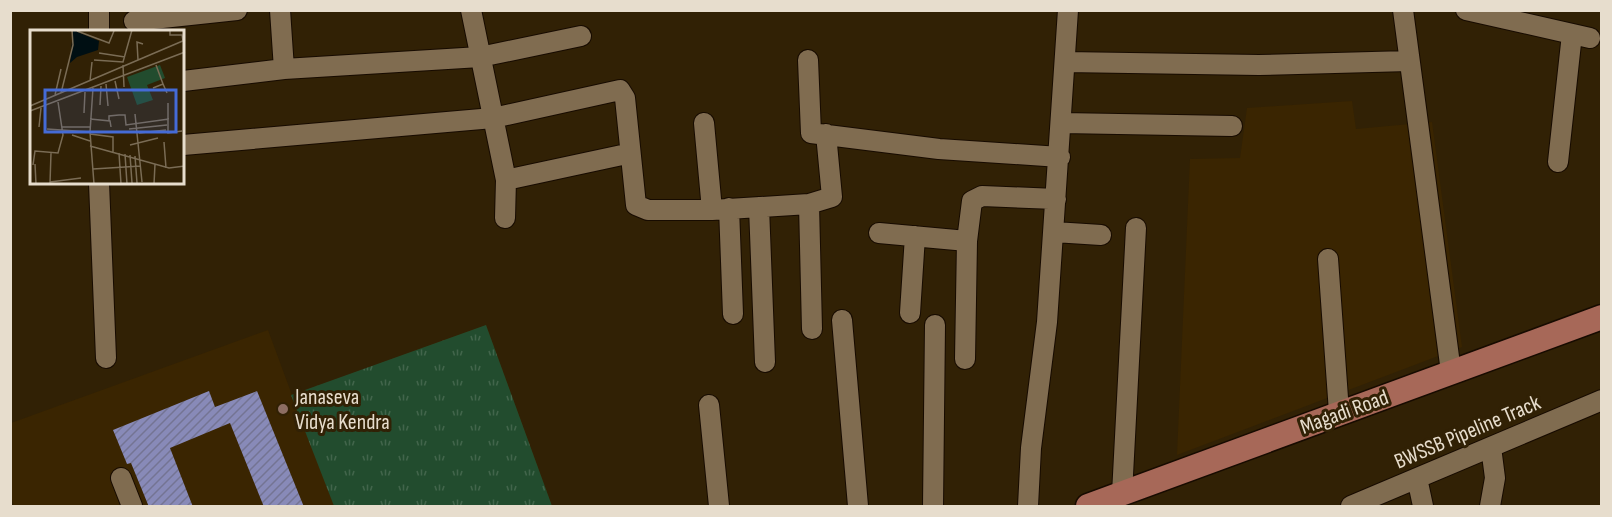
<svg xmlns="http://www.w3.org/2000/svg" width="1612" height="517" font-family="'Sofia Sans Condensed',sans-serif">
<defs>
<pattern id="park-tufts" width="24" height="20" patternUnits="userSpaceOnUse" patternTransform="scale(1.5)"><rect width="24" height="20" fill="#224c2e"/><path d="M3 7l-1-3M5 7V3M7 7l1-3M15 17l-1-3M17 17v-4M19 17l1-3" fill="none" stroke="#42654b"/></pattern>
<pattern id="building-hatch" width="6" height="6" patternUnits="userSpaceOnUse" patternTransform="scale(1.5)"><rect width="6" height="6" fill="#888ab8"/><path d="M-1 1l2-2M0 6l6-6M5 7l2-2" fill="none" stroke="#747493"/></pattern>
</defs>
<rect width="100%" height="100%" fill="#312105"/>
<!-- built -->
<path fill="#3a2501" d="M1352,101L1356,129L1432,122L1462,347L1177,455L1190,159L1240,158L1247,108Z
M486,325L552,506H14L11,496V423L268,330L292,395Z"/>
<!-- park -->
<path fill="url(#park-tufts)" d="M486,325L552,506H334L291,395Z"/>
<!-- building -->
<path fill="url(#building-hatch)" d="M209,391L215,407L257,391L304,507H264L230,423L170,448L193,507H149L131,463L127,464L113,430Z"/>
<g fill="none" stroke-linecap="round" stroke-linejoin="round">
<defs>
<path id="minor" d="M99,10V32
M280,10L284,69
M471,10L506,180L505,218
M1403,10L1451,372
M1466,10L1590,38
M134,21L237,10
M808,60L811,133L939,149L1060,157
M1065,62L1259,65L1409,61
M183,81L284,69L480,57L581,36
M704,123L712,210
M1062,123L1232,126
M183,145L493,118L620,90L625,98L636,205L648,210H712L809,204L832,197L826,134
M1558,162L1572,34
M506,180L622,155
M99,183L106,358
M809,204L812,329
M759,207L765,362
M729,208L733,314
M1054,232L1101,235
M879,233L967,241L972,201L982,196L1056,199
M1328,259L1339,412
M910,313L915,236
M842,320L858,506
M965,359L967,241
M709,405L719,506
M121,478L132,506
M1417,478L1423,506
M1122,494L1136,228
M933,506L935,325
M1028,506L1031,448L1047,322L1068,10
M1351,506L1602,400
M1490,506L1495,478L1491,447"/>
<path id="major" d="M1088,506L1602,317"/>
</defs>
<!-- minor casing -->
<use href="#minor" stroke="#170b00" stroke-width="22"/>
<!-- major casing -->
<use href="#major" stroke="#170b00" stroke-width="27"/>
<!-- minor -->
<use href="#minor" stroke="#806c50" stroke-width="20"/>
<!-- major -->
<use href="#major" stroke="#a76858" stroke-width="24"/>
</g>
<!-- markers -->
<circle fill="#8d6e63" stroke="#312105" stroke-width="2" cx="283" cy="409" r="6"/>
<g text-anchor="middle" stroke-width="6" stroke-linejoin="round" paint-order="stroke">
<!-- poi labels -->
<g font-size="22" fill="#e7ddcd" stroke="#312105" text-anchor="start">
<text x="295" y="404">Janaseva<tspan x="295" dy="25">Vidya Kendra</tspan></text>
</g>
<!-- street labels -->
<g font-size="22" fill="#e7ddcd" stroke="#312105">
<text transform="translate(1344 411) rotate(-20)" y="8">Magadi Road</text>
<text transform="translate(1467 431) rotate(-23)" y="8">BWSSB Pipeline Track</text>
</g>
</g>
<!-- overview -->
<g transform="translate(30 30)">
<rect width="154" height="154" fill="#312105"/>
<path d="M130,35L135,48L117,55L123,70L107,75L97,47Z" fill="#224c2e"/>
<path d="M43,0L69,11L68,20L47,27L40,33Z" fill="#000f13"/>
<path fill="none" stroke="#7a6c55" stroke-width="1.5" d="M140,0V5H152L153,11M47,1L79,13L84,1M69,23L95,27M64,30L93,32L102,0M108,30L107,12L113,14M93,35L94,57M126,35L133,54M60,51L62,32M85,51L89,69M76,54L78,76M63,58L60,102L64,154M123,58L133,54L137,63M31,63L43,15L42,0M25,65L31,39M138,73V103L152,101M70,75L71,56M0,76L155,10M0,81L155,22M54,83L55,62M105,84L112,152M60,89L80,91L81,97M79,91V86L89,85H95L96,95L139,89M9,97L11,78M32,97H60M17,99L60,102M99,99L137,95M109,103L136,100M60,104L83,107V123M42,105L60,111M134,112L136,138M100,115L128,108M60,116L139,138L155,136M89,123L91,154M95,124L97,154M100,125L102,153M105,126L107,153M5,134L6,154M3,135L5,121L28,123L33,105L28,72M63,139L111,136M20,152L51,148M20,153L21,123M124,154L125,134"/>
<path fill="#456bd6" fill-opacity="0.15" stroke="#456bd6" stroke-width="3" d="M15,60H146V102H15Z"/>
<rect width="154" height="154" fill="none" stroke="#e7ddcd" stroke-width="3"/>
</g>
<!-- border -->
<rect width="1612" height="517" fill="none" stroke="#e7ddcd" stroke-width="24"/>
</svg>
